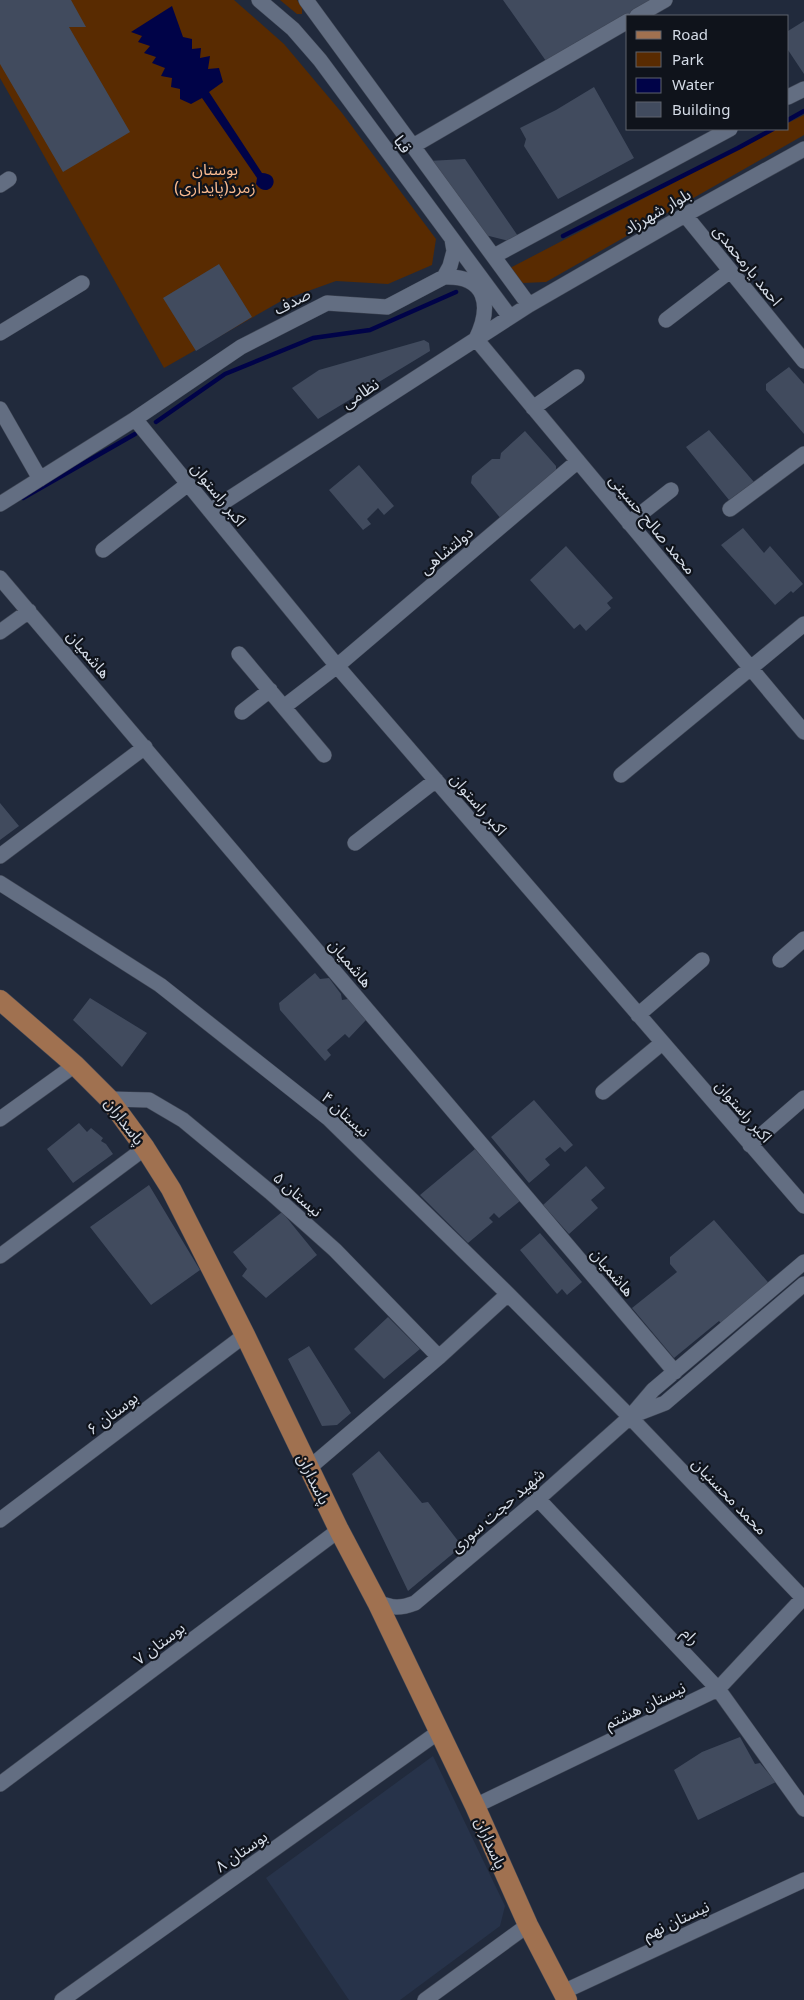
<svg xmlns="http://www.w3.org/2000/svg" width="804" height="2000" font-family="'Noto Sans','Noto Sans Arabic',sans-serif">
<rect width="100%" height="100%" fill="#212a3c"/>
<!-- built -->
<path fill="#27334a" d="M433,1756L505,1906L500,1926L400,2000H349L266,1878Z"/>
<!-- green -->
<path fill="#592b01" d="M0,0H234L284,44L342,113L436,239L432,265L388,284L336,281L283,300L164,368L0,78Z
M280,0H297L302,7V14H297Z
M804,115V135L546,282L523,283L514,275L510,268L777,129H788V123Z"/>
<!-- water -->
<path fill="#000348" d="M172,6L183,37L192,39V49L201,48L200,58L210,56L208,69L219,68L223,82L209,92L262,173C285,174 269,202 256,184L257,178L202,98L191,104L180,99V89L171,87L172,78L161,76L165,68L152,63L156,57L144,53L150,46L138,42L142,36L131,32Z"/>
<g fill="none" stroke-linecap="round" stroke-linejoin="round">
<!-- stream -->
<path stroke="#000348" stroke-width="4.5" d="M788,120L804,111
M563,236L738,148L773,129
M156,422L225,374L313,338L370,330L456,292
M23,498L135,434"/>
</g>
<!-- building -->
<path fill="#414b5e" d="M0,0H71L86,27H69L130,132L63,172L0,64Z
M503,0H654L609,27L580,40L546,61Z
M804,21V74L788,50V31Z
M594,87L634,158L558,199L524,146L526,139L520,128L556,110Z
M465,159L520,239L509,241L485,235L428,161Z
M219,264L252,317L196,351L163,298Z
M424,340L429,343L430,351L318,419L292,388L319,370Z
M789,367L804,384V434L766,390V384Z
M709,430L754,482L729,500L686,447Z
M525,431L556,466V472L502,520L471,483L472,476L492,459H500L501,453Z
M359,465L394,506L384,515L378,508L367,519L371,524L363,530L329,490Z
M743,528L764,553L770,546L803,584L793,593L791,591L775,605L721,545Z
M566,546L613,598L607,603L611,608L586,631L580,624L574,629L530,580Z
M0,803L19,826L0,840Z
M315,973L320,979L329,978L341,994L342,1000L348,999L366,1020L349,1038L345,1034L327,1050L331,1055L325,1061L280,1010L279,1003Z
M90,998L147,1033L122,1067L73,1020Z
M534,1100L573,1145L565,1152L560,1147L545,1159L550,1165L529,1183L491,1137Z
M79,1123L87,1132L91,1128L103,1138L101,1141L106,1144L113,1154L73,1183L47,1149Z
M475,1149L520,1201L499,1218L494,1213L489,1218L493,1222L468,1243L420,1195Z
M586,1166L605,1188L591,1200L598,1208L569,1234L543,1205Z
M149,1185L200,1270L151,1305L90,1227Z
M282,1212L317,1255L266,1298L242,1276L247,1269L233,1252Z
M714,1220L773,1288L725,1328L719,1321L674,1358L632,1308L677,1272L670,1264V1257Z
M540,1233L582,1282L567,1295L562,1289L557,1294L520,1250Z
M388,1317L420,1349L384,1379L354,1349Z
M309,1346L351,1413L337,1425L322,1426L288,1359Z
M379,1451L422,1503L428,1502L462,1546L408,1591L352,1474Z
M740,1737L755,1764L760,1763L776,1782L698,1820L674,1770L702,1752Z"/>
<g fill="none" stroke-linecap="round" stroke-linejoin="round">
<defs>
<path id="minor" d="M259,0L293,29L320,60L510,317
M306,0L529,305
M637,16L665,0
M788,97L804,89
M413,146L628,21
M0,185L9,179
M685,215L804,361
M494,256L730,129
M444,277C487,275 492,306 476,339L804,732
M666,320L730,271
M0,333L82,283
M533,408L577,377
M0,409L40,479
M135,419L337,666L804,1206
M0,504L135,419L241,347L327,303L387,307L444,277L450,266L454,251L452,239
M730,509L804,454
M210,511L529,305L685,215L804,149
M629,523L671,490
M103,550L188,484
M0,578L675,1372
M0,632L29,611
M239,654L324,755
M285,706L337,666L578,461
M242,712L270,690
M621,775L804,624
M355,843L436,780
M0,856L145,747
M0,883L160,985L328,1118L508,1294L630,1417L804,1599
M780,960L804,939
M638,1015L702,960
M603,1092L662,1043
M109,1099L149,1100L183,1120L270,1192L335,1250L439,1357
M0,1119L75,1065
M750,1145L804,1098
M0,1256L145,1148
M634,1415L665,1403L804,1284
M309,1468L439,1357L508,1294
M538,1499L718,1689L804,1809
M0,1520L245,1335
M377,1602C393,1608 399,1609 415,1603L538,1499L630,1417L653,1390L804,1262
M0,1784L339,1530
M475,1806L718,1689L803,1598
M563,1992L804,1880
M62,2000L440,1731
M425,2000L528,1925"/>
<path id="major" d="M0,1000L75,1065L109,1099L145,1148L171,1189L245,1335L339,1530L377,1602L475,1806L528,1925L567,2000"/>
</defs>
<!-- minor casing -->
<use href="#minor" stroke="#3f4655" stroke-width="16"/>
<!-- major casing -->
<use href="#major" stroke="#3f4655" stroke-width="21"/>
<!-- minor -->
<use href="#minor" stroke="#636e82" stroke-width="15"/>
<!-- major -->
<use href="#major" stroke="#a07150" stroke-width="20"/>
</g>
<g text-anchor="middle" stroke-width="4.5" stroke-linejoin="round" paint-order="stroke">
<!-- street labels -->
<g font-size="16" fill="#d4dbe6" stroke="#0f131b">
<text transform="translate(403 144) rotate(54)" y="6">قبا</text>
<text transform="translate(657 211) rotate(-30)" y="6">بلوار شهرزاد</text>
<text transform="translate(748 265) rotate(51)" y="6">احمد یارمحمدی</text>
<text transform="translate(292 301) rotate(-27)" y="6">صدف</text>
<text transform="translate(360 393) rotate(-33)" y="6">نظامی</text>
<text transform="translate(219 494) rotate(51)" y="6">اکبر راستوان</text>
<text transform="translate(653 524) rotate(50)" y="6">محمد صالح حسینی</text>
<text transform="translate(446 550) rotate(-40)" y="6">دولتشاهی</text>
<text transform="translate(89 654) rotate(50)" y="6">هاشمیان</text>
<text transform="translate(479 804) rotate(49)" y="6">اکبر راستوان</text>
<text transform="translate(351 963) rotate(50)" y="6">هاشمیان</text>
<text transform="translate(744 1111) rotate(49)" y="6">اکبر راستوان</text>
<text transform="translate(346 1114) rotate(42)" y="6">نیستان ۴</text>
<text transform="translate(125 1121) rotate(53)" y="6">پاسداران</text>
<text transform="translate(298 1194) rotate(41)" y="6">نیستان ۵</text>
<text transform="translate(613 1272) rotate(50)" y="6">هاشمیان</text>
<text transform="translate(112 1413) rotate(-37)" y="6">بوستان ۶</text>
<text transform="translate(314 1479) rotate(64)" y="6">پاسداران</text>
<text transform="translate(730 1496) rotate(46)" y="6">محمد محسنیان</text>
<text transform="translate(497 1510) rotate(-41)" y="6">شهید حجت سوری</text>
<text transform="translate(691 1636) rotate(47)" y="6">رام</text>
<text transform="translate(159 1643) rotate(-37)" y="6">بوستان ۷</text>
<text transform="translate(645 1705) rotate(-26)" y="6">نیستان هشتم</text>
<text transform="translate(491 1843) rotate(66)" y="6">پاسداران</text>
<text transform="translate(241 1851) rotate(-35)" y="6">بوستان ۸</text>
<text transform="translate(676 1920) rotate(-25)" y="6">نیستان نهم</text>
</g>
<!-- park labels -->
<g font-size="16" fill="#f9ba8f" stroke="#0f131b">
<text x="215" y="175">بوستان<tspan x="215" dy="18">زمرد(پایداری)</tspan></text>
</g>
</g>
<!-- legend -->
<rect x="626" y="15" width="162" height="115" fill="#0f131b" stroke="#5e636c"/>
<rect x="636" y="31" width="25" height="8" fill="#a07150" stroke="#5e636c"/>
<text x="672" y="40" font-size="15" fill="#d4dbe6">Road</text>
<rect x="636" y="52" width="25" height="15" fill="#592b01" stroke="#5e636c"/>
<text x="672" y="65" font-size="15" fill="#d4dbe6">Park</text>
<rect x="636" y="78" width="25" height="15" fill="#000348" stroke="#5e636c"/>
<text x="672" y="90" font-size="15" fill="#d4dbe6">Water</text>
<rect x="636" y="102" width="25" height="15" fill="#414b5e" stroke="#5e636c"/>
<text x="672" y="115" font-size="15" fill="#d4dbe6">Building</text>
</svg>
